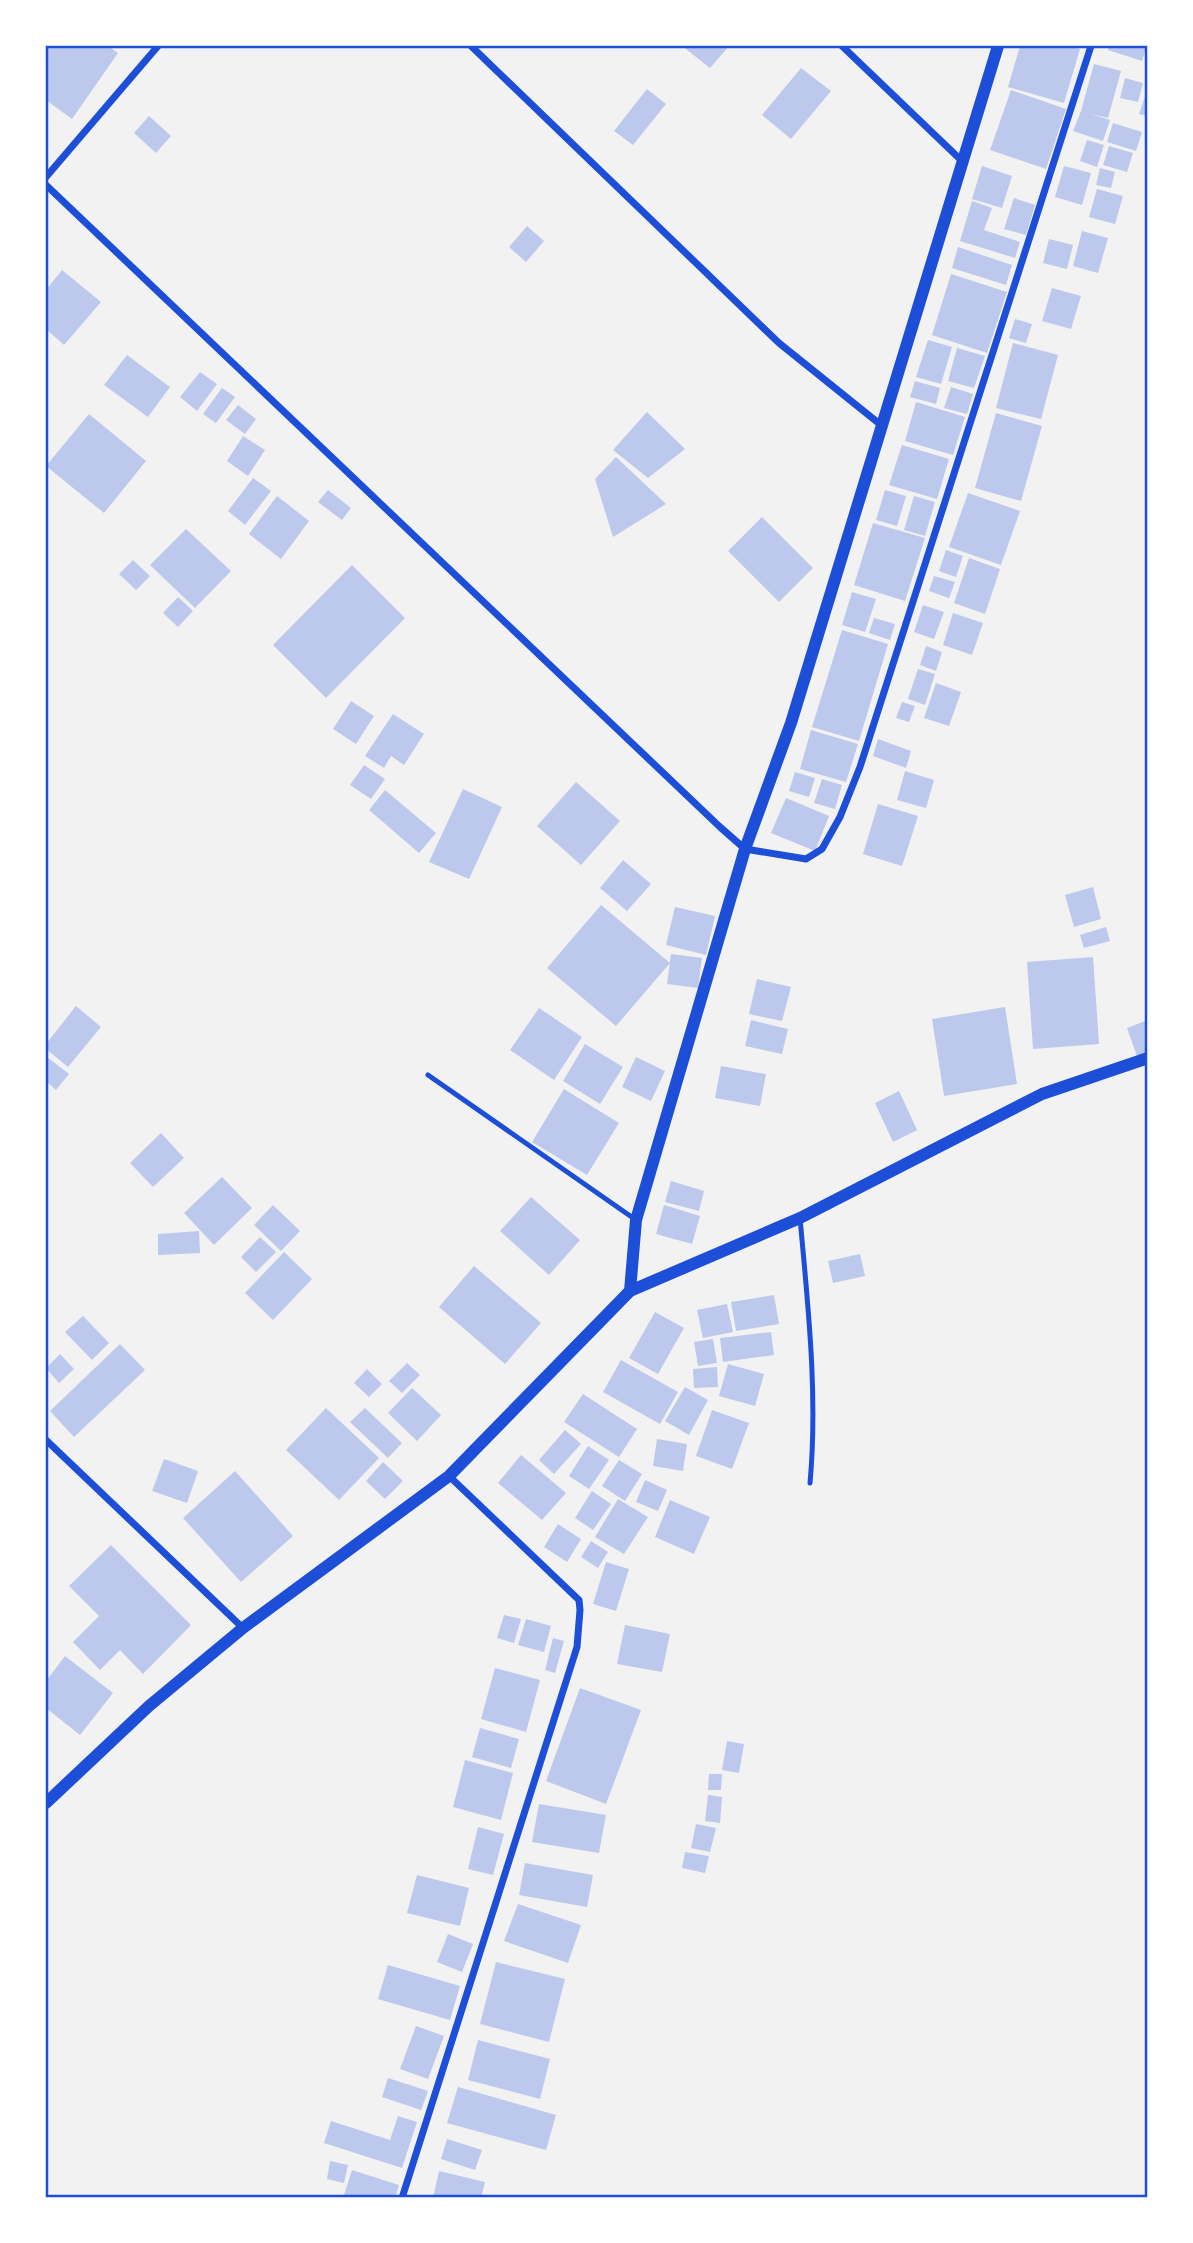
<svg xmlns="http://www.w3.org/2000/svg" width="1193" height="2243" font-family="'DM Sans',sans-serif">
<rect width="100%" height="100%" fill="#f2f2f2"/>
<!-- building -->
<path fill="#bdc9ec" d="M46,46H108L118,53L72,119L46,100Z
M682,46H729L710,68Z
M1020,46H1069L1080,49L1064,103L1008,87Z
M1109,46H1147L1142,61L1108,50Z
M1094,64L1121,71L1108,118L1091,114L1110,120L1103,141L1073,131L1081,111Z
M801,68L831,91L791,139L762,115Z
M1125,78L1143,83L1138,102L1120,98Z
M1148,87V116L1139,114Z
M647,89L666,104L633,145L614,131Z
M1011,90L1066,109L1046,169L990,150Z
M149,116L171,136L156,153L134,133Z
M1113,123L1142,132L1136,151L1107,142Z
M1087,140L1104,145L1097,167L1080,161Z
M1109,146L1133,153L1127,172L1103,165Z
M982,166L1012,176L1002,208L972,199Z
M1064,166L1091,173L1082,205L1055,197Z
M1100,168L1115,172L1111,188L1096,185Z
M1097,189L1123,196L1115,224L1089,217Z
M1014,198L1035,205L1026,235L1004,229Z
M972,201L992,208L984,230L1020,242L1015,258L960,241Z
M527,226L544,241L526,262L509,247Z
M1082,231L1108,238L1098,273L1073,266Z
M1049,239L1073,245L1067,269L1043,263Z
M958,247L1012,265L1006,285L952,268Z
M62,270L101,302L64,345L46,329V290Z
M951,274L1007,292L987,353L932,335Z
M1052,288L1081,296L1071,329L1042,321Z
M1015,319L1032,324L1026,343L1009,338Z
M928,340L952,347L941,384L916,377Z
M1013,343L1058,355L1041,419L996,408Z
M957,348L985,356L974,388L948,381Z
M127,355L170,387L148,417L104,385Z
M200,372L217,384L197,411L180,397Z
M915,381L940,388L936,404L910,397Z
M951,387L973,394L967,414L944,408Z
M222,388L235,397L216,423L203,414Z
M916,402L965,417L953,455L905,441Z
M238,405L256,419L245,434L226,420Z
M647,412L685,449L648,478L613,450Z
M996,413L1042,426L1021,501L975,488Z
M89,414L146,461L104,513L46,466Z
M243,436L265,450L248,476L227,461Z
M902,445L949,459L937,499L889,485Z
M616,457L666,504L613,537L595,479Z
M253,478L271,491L245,525L228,511Z
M328,490L351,508L342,520L318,502Z
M885,490L906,496L897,526L876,520Z
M968,493L1020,511L1001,565L949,547Z
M277,496L309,521L281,559L249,534Z
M914,496L935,502L925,536L904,530Z
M762,517L813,568L779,602L728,551Z
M873,523L925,538L905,601L854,585Z
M186,529L231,571L195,608L150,565Z
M946,550L963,556L956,577L939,571Z
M969,558L1000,569L985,614L954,603Z
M133,560L150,576L136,590L119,574Z
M352,565L405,618L326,698L273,645Z
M934,576L955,582L949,598L929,591Z
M852,592L876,599L865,632L842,625Z
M178,597L193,611L178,627L163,613Z
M923,605L944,612L934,639L914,632Z
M953,613L983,623L972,655L943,645Z
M874,618L895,624L890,640L869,633Z
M842,630L888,644L859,741L812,727Z
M926,646L942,652L936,671L920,665Z
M918,669L935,674L925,705L908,699Z
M936,683L961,692L949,726L924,718Z
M351,701L374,716L356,744L333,729Z
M902,702L915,706L909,722L896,718Z
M393,714L424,734L404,765L391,756L384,768L365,756Z
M811,730L858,744L846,782L800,769Z
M878,739L911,751L906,768L873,756Z
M364,765L385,779L371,799L350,785Z
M905,771L934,780L926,808L897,800Z
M795,772L815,778L809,797L789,791Z
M822,779L842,785L835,809L814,803Z
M576,782L620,821L581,865L537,826Z
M463,789L502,807L469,879L429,862Z
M385,790L436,833L419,853L369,810Z
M786,798L829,816L815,851L771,833Z
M878,804L918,816L902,866L863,854Z
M623,860L651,884L627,911L600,888Z
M1093,887L1101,919L1074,927L1065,895Z
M601,905L670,963L616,1026L547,968Z
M675,907L715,916L706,955L666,945Z
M1106,927L1110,941L1084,948L1080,935Z
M671,954L702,958L698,988L667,984Z
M1093,957L1099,1044L1033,1049L1027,962Z
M757,979L791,987L782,1021L749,1014Z
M76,1006L101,1027L68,1067L46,1049V1044Z
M1005,1007L1017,1084L944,1096L932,1019Z
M539,1008L582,1037L554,1080L510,1050Z
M751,1020L788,1029L782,1054L745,1046Z
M1148,1020V1056L1138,1059L1127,1028Z
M585,1044L623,1067L600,1104L563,1081Z
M47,1057L69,1074L56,1090L46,1081Z
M636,1057L665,1071L651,1101L622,1087Z
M721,1066L766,1074L760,1106L715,1098Z
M564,1089L619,1123L587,1175L532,1142Z
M899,1091L917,1130L893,1142L875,1103Z
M161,1133L184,1158L153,1187L130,1163Z
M222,1177L252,1208L214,1245L184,1213Z
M671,1181L704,1191L699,1211L665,1202Z
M531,1197L580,1240L549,1275L500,1231Z
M273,1205L300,1231L281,1251L254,1225Z
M664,1205L700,1216L692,1244L656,1234Z
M199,1231L200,1253L158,1255V1234Z
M260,1237L276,1252L256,1272L241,1257Z
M284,1252L312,1279L273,1320L245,1293Z
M860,1254L865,1276L833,1283L828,1261Z
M474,1266L541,1323L505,1364L439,1307Z
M774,1295L779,1324L736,1331L731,1302Z
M727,1304L733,1332L703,1338L697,1310Z
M655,1312L684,1328L658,1374L629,1358Z
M83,1316L109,1343L92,1360L65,1332Z
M771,1332L774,1355L723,1362L720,1338Z
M713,1339L717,1363L698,1366L694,1342Z
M120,1344L145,1370L74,1437L50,1411Z
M60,1354L74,1369L59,1383L46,1368Z
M621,1360L678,1392L660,1424L603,1392Z
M407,1363L420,1375L402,1393L389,1381Z
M728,1364L764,1374L755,1406L719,1396Z
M717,1367L718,1387L694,1388L693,1369Z
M367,1369L382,1384L369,1397L354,1383Z
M685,1387L708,1400L689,1435L665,1421Z
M412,1388L441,1415L417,1441L388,1413Z
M583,1394L637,1429L619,1457L564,1422Z
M326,1408L379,1458L339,1500L286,1450Z
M365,1408L402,1443L388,1458L350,1422Z
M712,1410L749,1423L732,1469L696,1456Z
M565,1430L581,1444L554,1474L539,1460Z
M657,1439L687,1444L683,1471L653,1466Z
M588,1446L609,1460L589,1489L569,1476Z
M521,1455L566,1493L542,1520L498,1483Z
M164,1459L198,1471L187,1503L152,1491Z
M619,1460L642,1474L625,1501L602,1486Z
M383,1462L403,1481L385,1499L366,1481Z
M235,1471L293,1536L241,1582L183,1518Z
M645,1480L667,1490L658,1511L636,1502Z
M592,1491L611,1504L593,1530L575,1518Z
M618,1499L648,1517L624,1554L595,1537Z
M670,1500L710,1517L694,1554L655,1537Z
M558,1524L581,1539L567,1562L544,1547Z
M591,1541L608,1552L598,1568L581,1557Z
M111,1545L191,1625L143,1674L120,1650L100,1670L73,1642L99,1616L69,1586Z
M606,1562L629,1569L616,1611L593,1604Z
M504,1615L521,1619L514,1643L497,1638Z
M526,1619L551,1626L544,1652L518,1645Z
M625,1625L670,1634L662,1672L617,1664Z
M553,1638L564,1641L555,1673L545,1670Z
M65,1656L113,1693L80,1735L46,1708V1681Z
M495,1668L540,1680L526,1732L481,1719Z
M580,1688L641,1710L606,1804L546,1781Z
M480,1728L519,1739L511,1768L472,1757Z
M727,1741L744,1744L739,1773L722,1770Z
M465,1760L513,1773L501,1820L453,1807Z
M709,1774H722L721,1790H708Z
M708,1795L722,1797L720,1823L705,1821Z
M539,1804L606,1815L599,1853L532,1842Z
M696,1824L716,1828L710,1852L691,1848Z
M478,1827L504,1834L493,1875L468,1869Z
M685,1852L709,1856L705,1873L682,1868Z
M525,1863L593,1875L587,1907L519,1895Z
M417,1875L469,1888L460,1926L407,1913Z
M518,1904L581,1925L568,1963L504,1941Z
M448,1934L473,1944L462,1972L437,1962Z
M496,1962L565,1979L549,2042L480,2024Z
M388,1965L460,1986L450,2020L378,1999Z
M416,2026L444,2036L428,2079L400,2069Z
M478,2040L550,2059L540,2099L468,2080Z
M388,2078L428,2091L421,2110L382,2097Z
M458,2087L556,2115L546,2150L447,2123Z
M398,2116L417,2122L402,2168L324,2143L331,2121L390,2140Z
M447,2139L482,2150L475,2170L441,2159Z
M330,2161L348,2165L344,2183L327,2179Z
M352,2170L399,2185L395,2198H343Z
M439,2171L485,2182L481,2198H433Z"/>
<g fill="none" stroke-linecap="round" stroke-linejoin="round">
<!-- service -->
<path stroke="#1d4ed8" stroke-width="5" d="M428,1075L636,1220
M800,1218C808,1306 818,1395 810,1483"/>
<!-- minor -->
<path stroke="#1d4ed8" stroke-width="7" d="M471,46L779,343L881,425
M842,46L962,161
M46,177L158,46
M46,185L720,827L745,849L806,859L822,849L840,817L860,767L1091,46
M46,1440L243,1628
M402,2198L577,1647L580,1610L579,1600L449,1476"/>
<!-- tertiary -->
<path stroke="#1d4ed8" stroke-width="12" d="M630,1291L636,1220L745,849L791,723L998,46
M46,1803L149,1706L243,1628L449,1476L630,1291L800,1218L1042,1094L1148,1058"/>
</g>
<!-- border -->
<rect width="1193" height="2243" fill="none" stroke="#ffffff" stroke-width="94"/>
<rect x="47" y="47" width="1099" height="2149" fill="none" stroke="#1d4ed8" stroke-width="2.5"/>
</svg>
